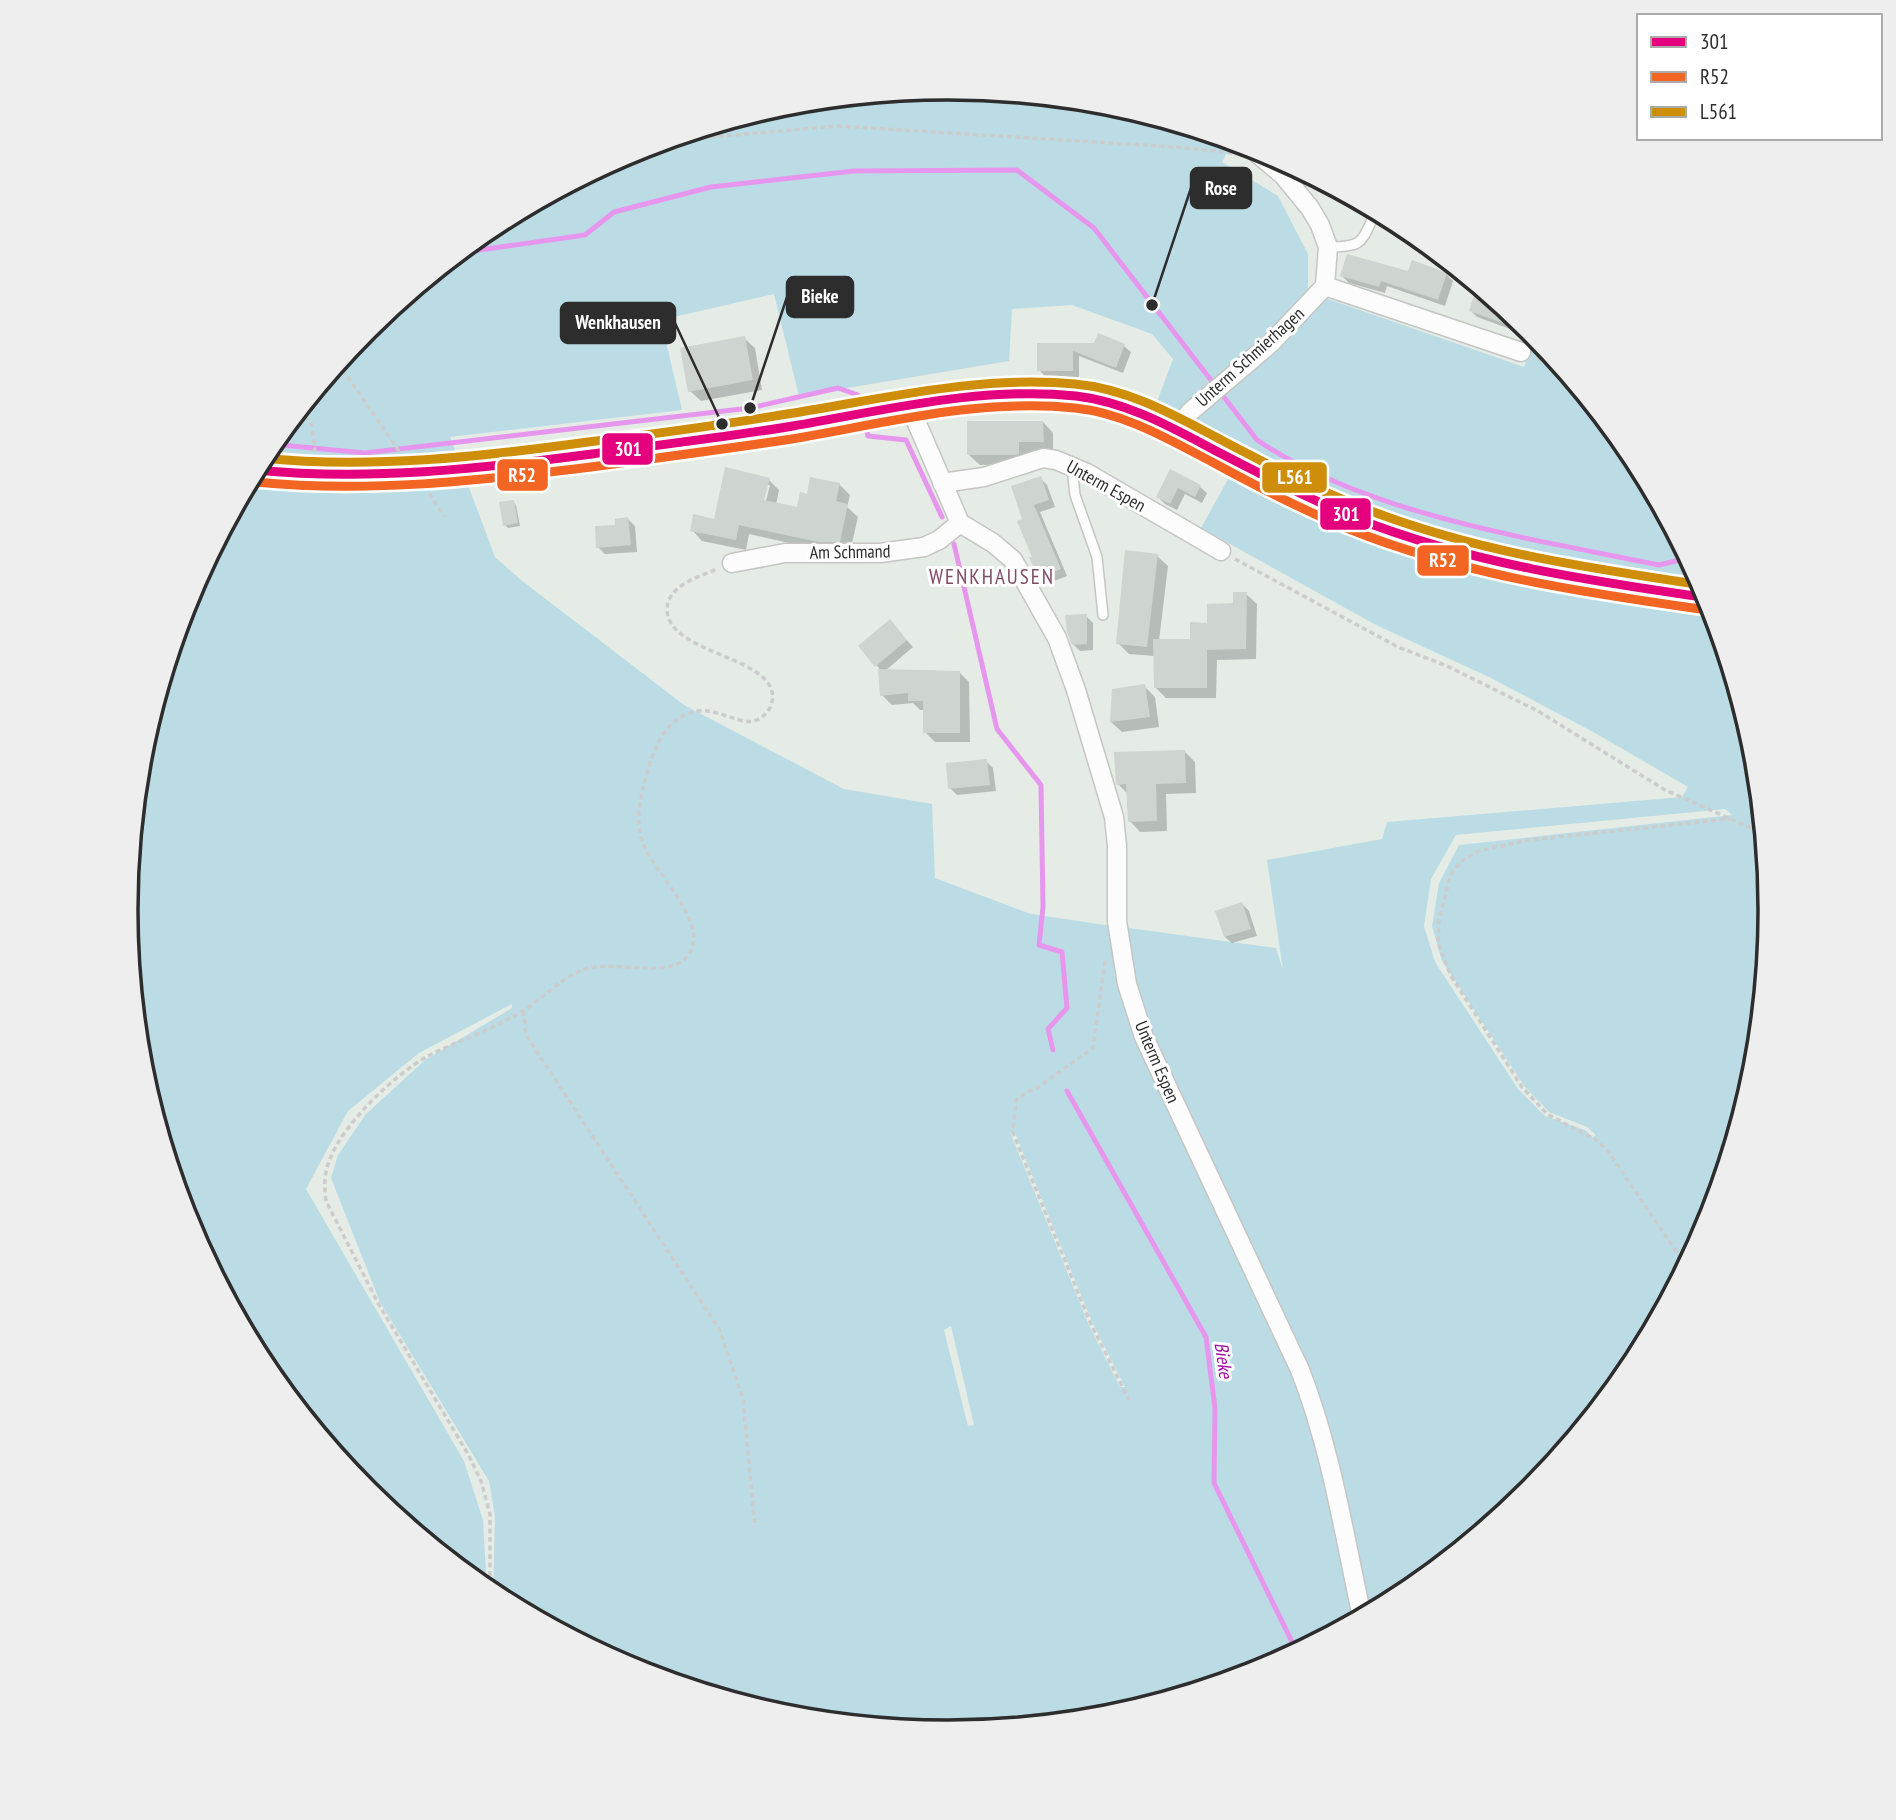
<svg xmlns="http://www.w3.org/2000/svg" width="1896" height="1820" font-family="'PT Sans Narrow',sans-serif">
<rect width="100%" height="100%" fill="#e4ece5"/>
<!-- green -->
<path fill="#bcdce5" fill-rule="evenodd" d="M948,88L1109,103L1233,141L1222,162L1278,196L1308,254V292L1524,367L1536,337L1632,453L1708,596L1755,750L1770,910L1755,1071L1708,1225L1632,1367L1529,1492L1405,1594L1367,1614L1331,1441L1127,975L1121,927L1276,948L1283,970L1267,860L1382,839L1387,822L1682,797L1688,787L1595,733L1489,677L1376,625L1201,528L1232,472L1146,431L1173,359L1152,334L1072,305L1012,309L1009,361L799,396L774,294L661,320L682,410L450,437L495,557L521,580L684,705L844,789L932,804L935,878L1031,914L1112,926L1115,973L1120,991L1250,1275L1296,1370L1319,1439L1359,1619L1262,1670L1108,1717L948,1732L787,1717L633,1670L493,1595L495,1516L489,1481L380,1302L331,1178L338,1155L366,1114L425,1060L512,1008V1004L419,1053L348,1111L306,1189L464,1461L483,1520L487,1590L366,1491L264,1367L188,1224L141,1070L126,910L141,749L188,595L247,486L317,493H356L320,455L266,451L367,328L491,226L634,150L788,103ZM1725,809L1732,815L1459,845L1439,883L1432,926L1442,961L1525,1087L1549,1112L1587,1127L1596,1135L1593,1137L1585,1130L1545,1116L1518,1089L1435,962L1424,926L1431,879L1456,835ZM1010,1132L1015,1133L1092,1322L1125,1387H1120L1088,1323ZM951,1326L974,1425L968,1426L944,1330Z"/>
<!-- shadow -->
<path fill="#0003" fill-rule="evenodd" d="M1328,185L1363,203L1362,206L1334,193Z
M1446,274L1453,281L1445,306L1387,286L1385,293L1349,283L1342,276Z
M1479,287L1514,316L1510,329L1477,317L1471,311Z
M744,338L755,348L762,390L701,401L690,391Z
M1039,344L1124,346L1131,352L1123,373L1079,356V377H1046L1039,370Z
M1043,422L1053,433V452H1029V464L980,465L969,455Z
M1171,472L1200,487L1207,493L1202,503L1185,494L1177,510L1165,504L1158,497Z
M1040,478L1047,485L1055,507L1040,512L1067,576L1046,584L1039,577L1024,520Z
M769,480L779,490L776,505L798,510L809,496L839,484L850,495L847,507L858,517L850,552H830L749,534L746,550L702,541L692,530L715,521ZM766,485H770L764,509L760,508Z
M513,502L516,505L520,526L508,528L505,525Z
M628,519L635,526L637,552L605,554L598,547L617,526Z
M1157,556L1168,566L1159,641L1191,640L1246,594L1257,604L1256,659L1217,660L1216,698H1166L1155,687V656L1129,654L1118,643Z
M1086,616L1093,623V650L1080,651L1073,644Z
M896,628L913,647L885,671L959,672L969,682L970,742H935L925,732V710H920L913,703L892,705L882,695L879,668L860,647Z
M1144,686L1155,697L1159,727L1122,732L1111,722Z
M1184,751L1195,762L1196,793L1166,794L1167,831L1140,832L1130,821L1129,795L1118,784Z
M986,761L993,768L996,791L957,795L950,788Z
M1242,904L1249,911L1257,936L1232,943L1225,937Z"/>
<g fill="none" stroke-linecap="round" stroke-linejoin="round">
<!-- stream -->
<path stroke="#e697ed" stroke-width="5" d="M458,253L585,235L614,212L711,187L854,171L1017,170L1094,228L1257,440C1369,515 1528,538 1659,565L1688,558
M864,421L868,436L906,440L942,517
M271,444L365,453L750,408L838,388L858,395L861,408
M954,544L997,729L1041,785L1043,907L1039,945L1062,952L1067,1008L1048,1029L1053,1050
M1067,1091L1206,1337L1215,1408L1214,1483L1297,1652"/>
</g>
<!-- building -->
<path fill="#ced4cf" d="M1347,254L1408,271L1412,260L1447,273L1438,300L1381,281L1379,287L1340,276Z
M1477,286L1508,310L1503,323L1469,311Z
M1098,333L1125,344L1116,368L1073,351V371H1037V343H1094Z
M745,336L753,380L688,392L680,348Z
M967,421H1043L1044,442H1019V454L1015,455H967Z
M725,467L770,478L764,500L797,507L800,492L807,494L810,477L840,483L836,501L848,504L840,542H818L739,525L736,540L690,531L693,514L714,519Z
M1170,469L1201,485L1195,497L1178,488L1170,504L1156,497Z
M1041,476L1049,500L1034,505L1061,569L1038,578L1029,557H1032L1017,521L1022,519L1011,486Z
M514,500L518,523L503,526L499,502Z
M628,517L631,545L596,548L595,526L615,525V519Z
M1125,550L1158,554L1147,647L1116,644Z
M1233,592H1247L1246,649L1207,650V688H1154L1153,639H1190V622L1207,623V604L1233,603Z
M1087,614V644L1072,645L1067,632L1065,615Z
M890,619L907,640L875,667L858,646Z
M878,669L960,671V733H923V701H908V693L880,696Z
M1145,684L1150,717L1110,722L1112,689Z
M1185,750L1186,783L1156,784L1157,821L1128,822L1126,784L1116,785L1114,752Z
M987,759L990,785L948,789L946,763Z
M1242,902L1251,929L1224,937L1215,911Z"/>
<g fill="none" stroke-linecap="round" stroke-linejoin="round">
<defs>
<path id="service" d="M1328,247C1365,247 1361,242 1376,211
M1072,467L1075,495L1097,557L1103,615"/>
<path id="minor" d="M1325,286L1521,352
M909,405L960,523L993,543L1013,560L1057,638L1076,690L1114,817L1117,846V921L1127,984L1144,1037L1300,1370C1331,1449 1344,1534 1362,1617
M1177,430L1190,412L1271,343L1325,286L1328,247L1320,225L1310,208L1283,175L1247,145
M942,483L984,477L1043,458L1056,460L1087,473L1221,551
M732,563L785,553H880L924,547L939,540L960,523"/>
<path id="primary" d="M255,470C365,484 476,470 585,455C654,446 724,437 793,426C886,410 981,387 1076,396C1128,401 1177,430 1222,454C1267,477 1311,500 1358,519C1469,564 1590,581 1709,598"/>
</defs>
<!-- service casing -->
<use href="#service" stroke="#c5c6c4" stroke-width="12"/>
<!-- minor casing -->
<use href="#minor" stroke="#c5c6c4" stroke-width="21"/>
<!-- primary casing -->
<use href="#primary" stroke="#c3c6c3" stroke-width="30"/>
<!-- path -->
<path stroke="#cbcccb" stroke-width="3.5" stroke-dasharray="5 3.5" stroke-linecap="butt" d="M596,170L700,138L837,126L1175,147L1234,153
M1537,358L1561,367
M338,363L401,454
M299,410L312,425L315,452
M429,494L445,517
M1235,559L1398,647L1447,666L1538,711L1665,790L1763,833
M1105,961L1093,1048L1037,1088L1027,1092L1016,1100L1013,1133L1090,1322L1129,1400
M523,1011L526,1035L719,1329L743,1399L755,1527
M1686,1266L1608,1151L1596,1140L1547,1114L1522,1087L1451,976L1438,943L1439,920L1450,877L1454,869L1463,860L1479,851L1528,840L1730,819
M490,1593V1514L481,1481L468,1454L378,1303L326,1201C324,1186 324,1173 330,1159C343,1124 395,1074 428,1056C459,1040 495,1029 524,1010C544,998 564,975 586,969C614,960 665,978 685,959C718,926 648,870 641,837C637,822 639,804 643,789C649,762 659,726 687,714C709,705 724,717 744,721C760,725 776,708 772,692C765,656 668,652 667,610C667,585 699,577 717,569"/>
<!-- service -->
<use href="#service" stroke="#fbfcfb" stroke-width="9"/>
<!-- minor -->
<use href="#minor" stroke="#fbfcfb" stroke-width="18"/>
<!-- primary -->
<use href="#primary" stroke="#d6e8dc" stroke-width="26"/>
<defs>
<path id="bus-1" d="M255,470C369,481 479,469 592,454C659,445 726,437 793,426C886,410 981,386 1076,396C1129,402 1176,430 1222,454C1266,477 1311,500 1358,519C1470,563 1590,581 1709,598"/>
<path id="bus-2" d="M254,482C368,493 478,481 591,467C658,458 725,449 792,439C885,423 980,398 1075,408C1125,413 1170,440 1214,463C1258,487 1303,510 1349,529C1463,575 1586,593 1707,610"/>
<path id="bus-3" d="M261,458C371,469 479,457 588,442C654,434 721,425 787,414C883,399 978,375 1075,384C1131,389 1179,418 1227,443C1271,466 1315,489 1361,507C1471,551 1587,568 1702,585"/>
</defs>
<!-- bus-1 casing -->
<use href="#bus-1" stroke="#fff" stroke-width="14"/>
<!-- bus-2 casing -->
<use href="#bus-2" stroke="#fff" stroke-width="14"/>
<!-- bus-3 casing -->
<use href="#bus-3" stroke="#fff" stroke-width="14"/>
<!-- bus-1 -->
<use href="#bus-1" stroke="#e5007d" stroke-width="9"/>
<!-- bus-2 -->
<use href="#bus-2" stroke="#f26522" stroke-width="9"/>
<!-- bus-3 -->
<use href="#bus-3" stroke="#cf8e09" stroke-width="9"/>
</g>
<g text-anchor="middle" stroke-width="6" stroke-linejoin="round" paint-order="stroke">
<!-- street labels -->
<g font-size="18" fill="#2d2d2d" stroke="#fff">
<text transform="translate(1250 357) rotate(-42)" y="6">Unterm Schmierhagen</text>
<text transform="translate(1106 486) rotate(29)" y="6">Unterm Espen</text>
<text transform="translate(850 552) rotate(-1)" y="6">Am Schmand</text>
<text transform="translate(1157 1062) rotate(67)" y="6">Unterm Espen</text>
</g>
<!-- water labels -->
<g font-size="19" font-style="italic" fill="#a20ca3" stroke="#fff">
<text transform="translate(1224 1360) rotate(82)" y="7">Bieke</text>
</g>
<!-- quarter labels -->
<g font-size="21" letter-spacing="2" fill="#7f4c67" stroke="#fff">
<text x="992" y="584">WENKHAUSEN</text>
</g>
</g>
<!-- crop -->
<path d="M0 0H1896V1820H0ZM138 910a810 810 0 1 1 1620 0a810 810 0 1 1-1620 0Z" fill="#eee" fill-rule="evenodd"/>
<path fill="none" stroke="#2d2d2d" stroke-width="3.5" d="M138 910a810 810 0 1 1 1620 0a810 810 0 1 1-1620 0Z"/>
<!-- callouts -->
<path fill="none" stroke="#2d2d2d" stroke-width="2.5" d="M1152 305L1191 188M750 408L787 297M722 424L675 323"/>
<g fill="#2d2d2d" stroke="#fff" stroke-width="2.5">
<circle cx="1152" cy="305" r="7"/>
<circle cx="750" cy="408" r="7"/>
<circle cx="722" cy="424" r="7"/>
</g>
<g fill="#2d2d2d" stroke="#2d2d2d" stroke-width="2.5">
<rect x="1191" y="168" width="60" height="40" rx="7"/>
<rect x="787" y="277" width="66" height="40" rx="7"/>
<rect x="561" y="303" width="114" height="40" rx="7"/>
</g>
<g font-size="19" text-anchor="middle" font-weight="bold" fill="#fff">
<text x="1221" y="195">Rose</text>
<text x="820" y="303">Bieke</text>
<text x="618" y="329">Wenkhausen</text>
</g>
<g stroke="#fff" stroke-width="2.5">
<rect x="601" y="432" width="53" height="34" rx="7" fill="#e5007d"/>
<rect x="496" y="458" width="53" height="34" rx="7" fill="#f26522"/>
<rect x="1261" y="461" width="67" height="33" rx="7" fill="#cf8e09"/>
<rect x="1319" y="497" width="53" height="34" rx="7" fill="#e5007d"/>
<rect x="1416" y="544" width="54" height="33" rx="7" fill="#f26522"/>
</g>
<g font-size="19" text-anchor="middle" font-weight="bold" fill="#fff">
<text x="628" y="456">301</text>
<text x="522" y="482">R52</text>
<text x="1295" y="484">L561</text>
<text x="1346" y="521">301</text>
<text x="1443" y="567">R52</text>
</g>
<!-- legend -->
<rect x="1637" y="14" width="245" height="126" fill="#ffffff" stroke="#ababab" stroke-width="2"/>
<rect x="1651" y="37" width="35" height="10" fill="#e5007d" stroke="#ababab" stroke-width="2"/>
<text x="1700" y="49" font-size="21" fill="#2d2d2d">301</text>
<rect x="1651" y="72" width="35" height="10" fill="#f26522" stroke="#ababab" stroke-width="2"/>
<text x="1700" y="84" font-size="21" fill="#2d2d2d">R52</text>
<rect x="1651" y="107" width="35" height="10" fill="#cf8e09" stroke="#ababab" stroke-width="2"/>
<text x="1700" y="119" font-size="21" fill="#2d2d2d">L561</text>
</svg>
